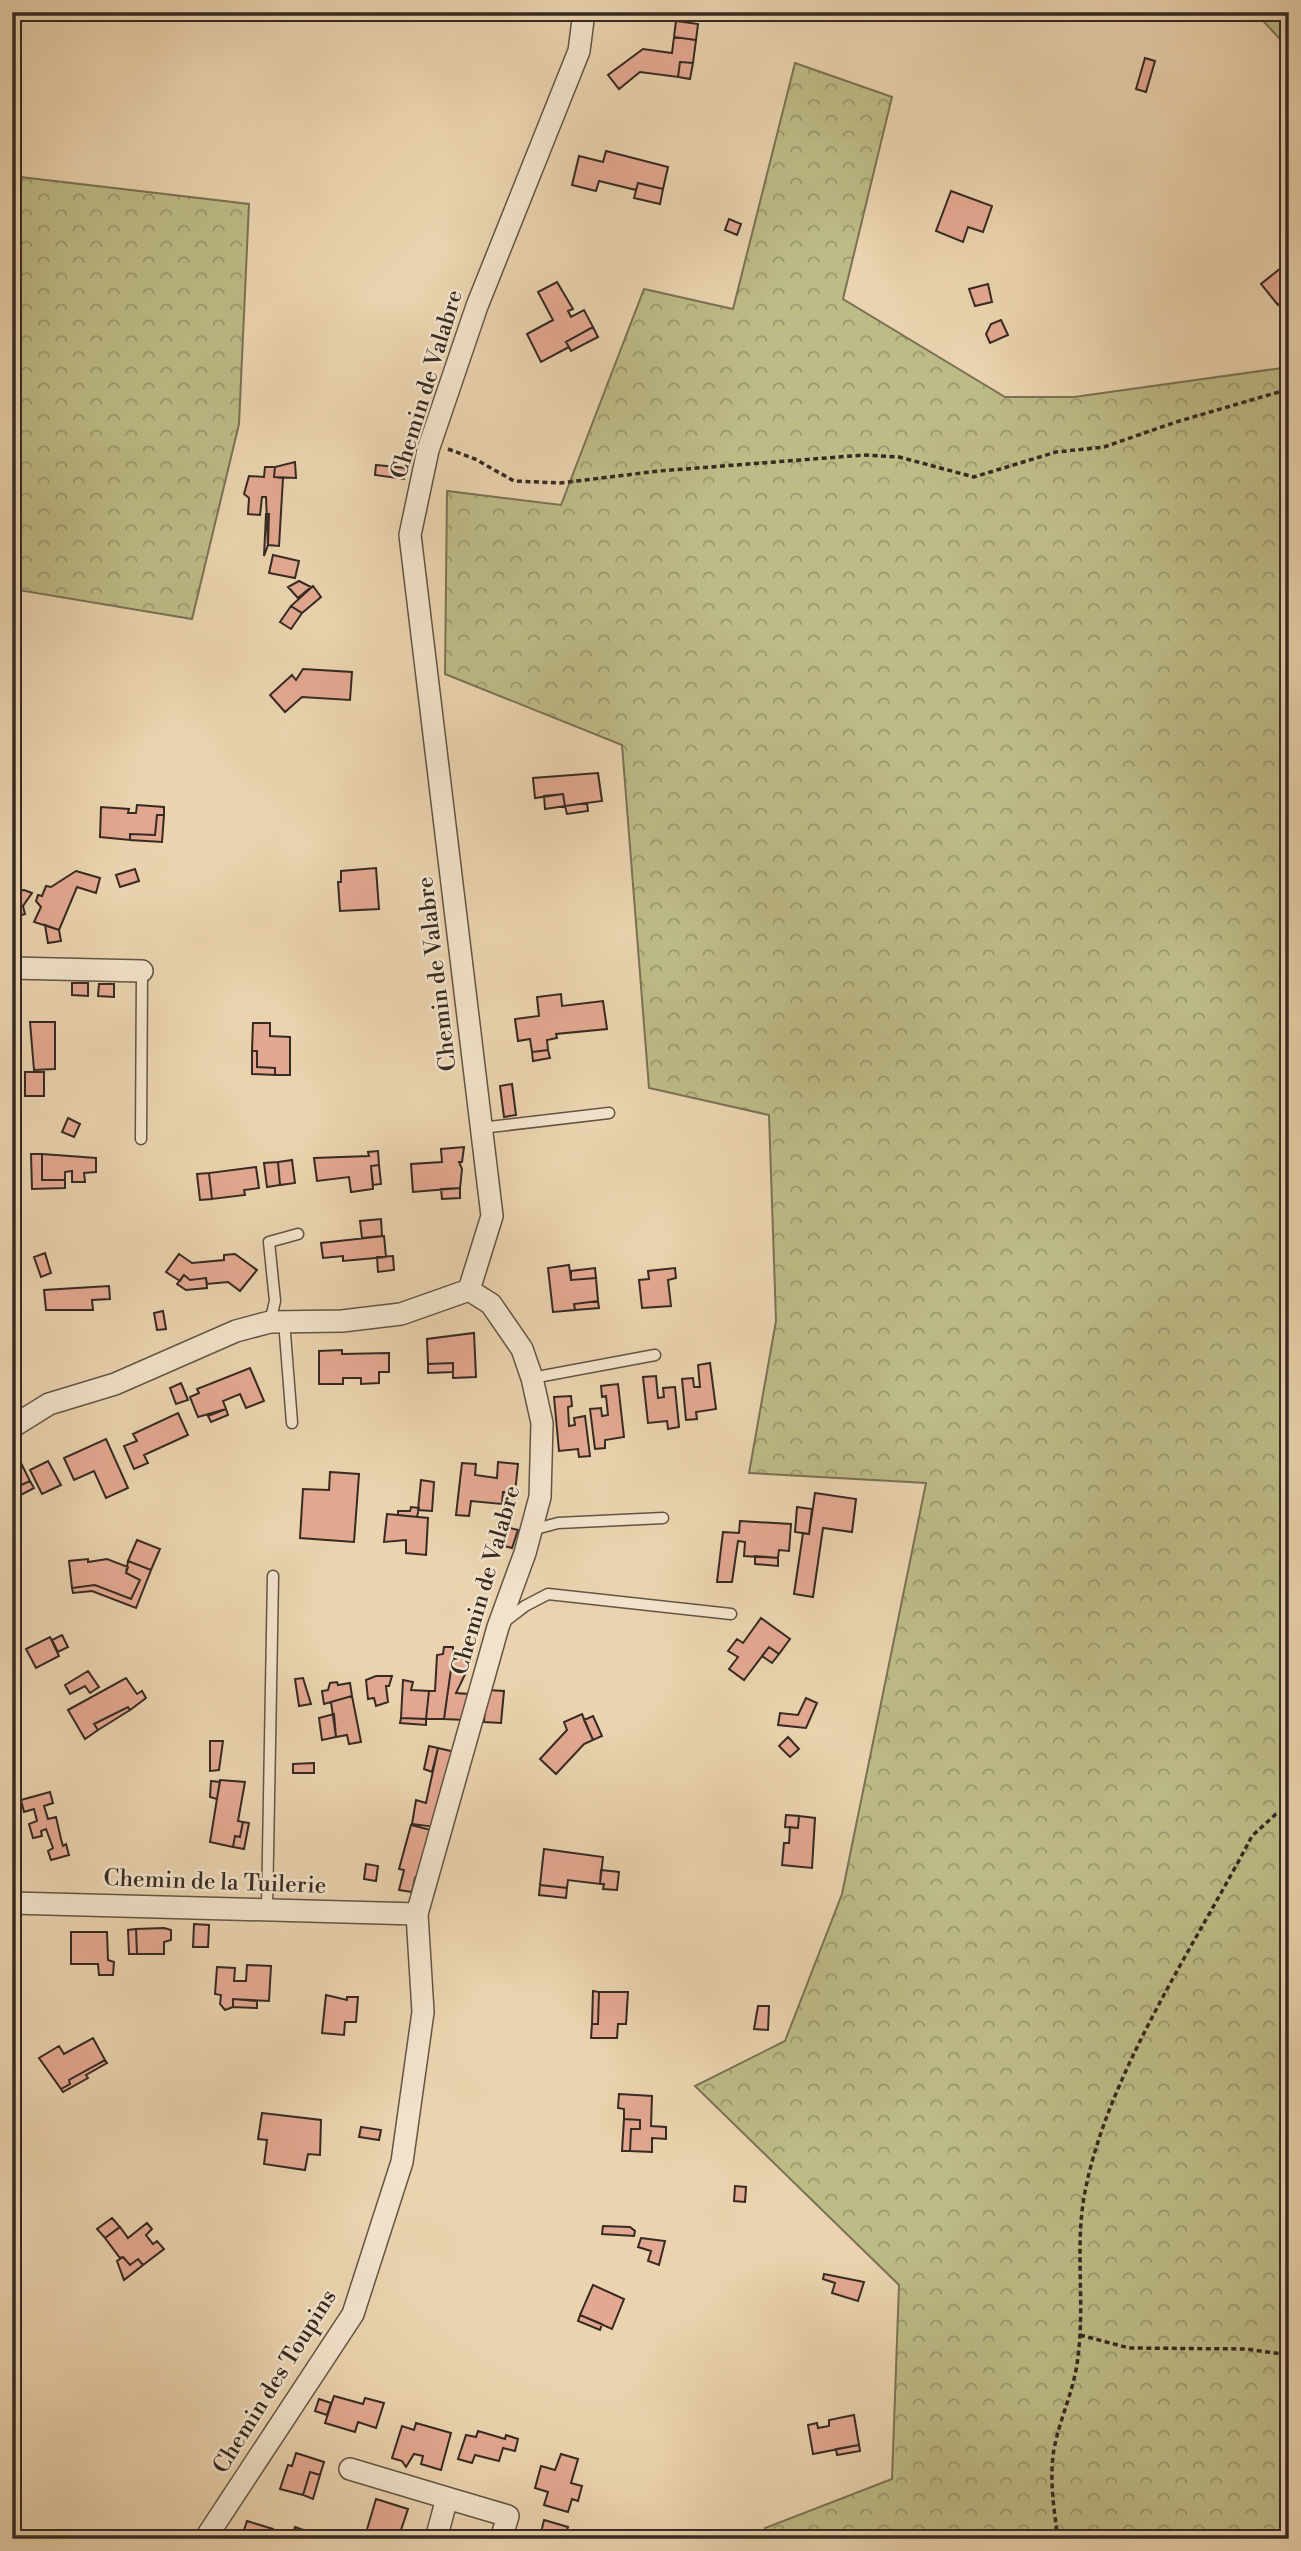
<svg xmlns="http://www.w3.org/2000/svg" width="1301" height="2551" font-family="'Libre Bodoni',serif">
<defs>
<pattern id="forest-crowns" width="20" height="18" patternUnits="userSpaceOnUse" patternTransform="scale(1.75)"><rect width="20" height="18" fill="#bdbb86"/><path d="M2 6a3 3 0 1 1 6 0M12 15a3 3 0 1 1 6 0" fill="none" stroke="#9a986d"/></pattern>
</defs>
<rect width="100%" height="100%" fill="#ead3ae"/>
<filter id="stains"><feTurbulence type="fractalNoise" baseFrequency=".00286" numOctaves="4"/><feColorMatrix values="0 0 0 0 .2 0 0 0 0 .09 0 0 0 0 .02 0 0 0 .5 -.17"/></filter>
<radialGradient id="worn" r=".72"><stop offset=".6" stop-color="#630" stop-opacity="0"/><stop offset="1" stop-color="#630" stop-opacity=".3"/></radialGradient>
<!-- forest -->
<path fill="url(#forest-crowns)" stroke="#7a7254" stroke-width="2" d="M1255,12H1289V49Z
M795,63L892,97L843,299L1005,397H1074L1289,367V2539H768L765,2528L892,2479L899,2285L695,2086L785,2041L842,1894L926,1483L749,1473L776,1321L769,1115L649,1088L622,745L445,674L447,491L561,505L644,289L733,309Z
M12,176L249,204L239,424L192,619L12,589Z"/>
<!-- building -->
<path fill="#e3a891" stroke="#362a22" stroke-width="2" d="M676,21L698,24L696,40L674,37Z
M674,37L696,40L693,63L680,62L678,77L640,72L619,89L608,75L643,49L672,53Z
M1145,58L1155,61L1146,92L1136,89Z
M680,62L693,63L690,79L678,77Z
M606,151L668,167L663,189L638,183L636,190L599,181L596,191L572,185L579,156L603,162Z
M638,183L663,189L660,204L634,198Z
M951,191L992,206L983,232L968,227L963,242L936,231Z
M729,219L741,224L737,235L725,230Z
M1287,263L1289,296L1278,305L1261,284Z
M557,282L573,309L568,311L571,317L584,310L593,327L566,342L569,347L541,362L527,334L553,320L538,292Z
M988,284L992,302L975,306L969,289Z
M1001,320L1008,335L990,343L986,334L991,324Z
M593,327L598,337L571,351L566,342Z
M295,462L296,478L274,477L275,467Z
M376,465L406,468L404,479L375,475Z
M265,467H275L274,477L283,478L279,546L268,545L266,497H262L260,515L248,514L249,498L244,494L249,476L264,477Z
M266,514H269L268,545L264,556Z
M273,555L299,561L295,578L269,573Z
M299,581L311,587L298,598L288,587Z
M313,586L321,597L302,613L291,606Z
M291,606L302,613L291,629L280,622Z
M303,669L352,672L350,700L302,697L285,712L270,695L292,675L296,680Z
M598,773L602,801L565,806L563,794L535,798L533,778Z
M563,794L565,806L545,809L544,796Z
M587,803L588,811L567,814L565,806Z
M137,805L164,807V815H157L155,835L130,834V840L100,837L101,807L129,809L128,813H136Z
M157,815H164L162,842L130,840V834L155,835Z
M376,868L379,909L340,911L338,882H341V871Z
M135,869L139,881L120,887L116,875Z
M76,871L100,878L96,893L77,887L59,930L34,922L41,907L36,901L38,895L42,896L46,886L51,887Z
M24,890L32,893L23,906L25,914L14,917L12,892Z
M45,925L59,930L61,941L48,943Z
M72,983H88V996L72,995Z
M99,984H114V997L98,996Z
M561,994L562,1006L603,1001L607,1029L556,1034L557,1038L547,1040L548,1050L532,1052L530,1039L518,1041L515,1019L539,1016L537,997Z
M30,1022H55V1069L34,1070Z
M253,1023H270V1036L290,1037V1075H275V1068L257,1067V1051H252Z
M548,1050L550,1058L533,1061L532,1052Z
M252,1051H257V1067L275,1068V1075L252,1074Z
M25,1072H44V1096H25Z
M512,1084L516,1115L504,1117L500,1086Z
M68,1118L80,1124L74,1137L62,1132Z
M464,1147L462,1162H459L462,1169L460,1188L413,1192L411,1164L442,1162L441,1149Z
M378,1151L379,1165L371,1166L373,1189L351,1192L349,1177L317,1181L314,1158L369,1156L368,1152Z
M31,1154H42V1180H65V1188L32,1189Z
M42,1154L96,1158V1172L84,1173L85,1182H72V1171L65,1172V1180H42Z
M292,1160L295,1183L280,1185L278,1162Z
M278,1162L280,1185L267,1187L264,1163Z
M379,1165L381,1184L373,1185L371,1166Z
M256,1167L259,1188L244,1190L245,1195L212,1199L209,1173Z
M209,1173L212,1199L200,1200L197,1174Z
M460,1188V1198L442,1199L441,1189Z
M381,1219L382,1236L362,1238L360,1221Z
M384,1236L386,1257L343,1261V1256L323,1258L321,1243Z
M45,1253L51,1273L41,1277L34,1257Z
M179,1254L192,1263L224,1260V1255L235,1254L257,1270L240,1291L228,1282L207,1284L206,1278L190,1280L184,1275L180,1281L166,1272Z
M393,1256L394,1270L378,1272L377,1257Z
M569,1265L571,1280L596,1278L598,1301L574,1304L575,1310L553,1312L548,1268Z
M595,1268L596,1278L571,1280V1271Z
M675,1268L676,1278L668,1280L671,1306L642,1308L639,1280L649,1279L648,1271Z
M184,1275L190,1280L206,1278L207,1288L186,1290L177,1284Z
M109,1286L110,1299L92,1300L93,1310H46L44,1290Z
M598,1301L599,1308L575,1310L574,1304Z
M163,1311L166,1329L157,1330L154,1313Z
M474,1333L476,1377L453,1378V1363L428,1364L427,1339Z
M342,1350V1354L389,1353V1372H379V1383L361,1384V1378H343V1384H319V1351Z
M453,1363V1372L428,1373V1364Z
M710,1363L716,1409L696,1412L697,1419L686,1420L682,1379L693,1378L694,1387H700L698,1365Z
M250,1368L264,1401L246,1408L240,1394L223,1401L226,1409L198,1417L190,1397L199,1393L197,1389Z
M656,1376L658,1398L664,1397L663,1388L675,1387L679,1427L668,1429L667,1421L648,1423L643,1377Z
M181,1383L188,1400L176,1404L170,1388Z
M618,1384L624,1437L605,1440V1448L595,1449L590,1409L601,1408L602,1416L608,1415L606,1396L602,1397L601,1386Z
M571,1396L572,1406L568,1407L569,1426L575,1425L574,1418L585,1416L590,1456L579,1457L578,1449L559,1451L554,1397Z
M226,1409L228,1415L211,1422L208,1416Z
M178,1413L188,1435L144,1455L148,1463L134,1469L124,1446L137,1441L133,1434Z
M106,1439L128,1488L106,1498L94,1471L74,1480L64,1458Z
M48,1461L61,1485L42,1494L30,1470Z
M498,1462L518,1464L515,1493L503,1492L502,1504L471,1501L469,1516L456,1515L462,1463L476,1464L475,1475L497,1478Z
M21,1463L30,1481L17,1487L21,1495L12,1499V1468Z
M330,1472L359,1474L354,1542L300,1538L303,1489L329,1490Z
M421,1480L434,1482L432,1511L418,1510Z
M30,1481L34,1488L21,1495L17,1487Z
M503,1492L515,1493L514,1506L502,1504Z
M815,1493L856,1499L852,1532L823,1528L813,1597L794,1594L803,1533L809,1534Z
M411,1507L419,1508L417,1517L398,1515V1511H410Z
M797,1507L812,1509L809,1534L795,1532Z
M387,1514L428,1518L426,1555L406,1553V1540L384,1542Z
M740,1521L791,1524L789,1551L779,1550L778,1558L744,1556L745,1542L738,1541L732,1582H717L723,1532L739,1533Z
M506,1527L518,1530L512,1548L500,1545Z
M137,1540L160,1549L151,1570L128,1561Z
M755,1556L778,1558V1566L755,1564Z
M88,1559V1562L107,1559L128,1567L126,1573L140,1580L131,1599L95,1585L72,1588L69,1561Z
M128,1561L151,1570L136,1608L92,1591L73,1593L72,1588L95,1585L131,1599L140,1580L126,1573Z
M761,1618L790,1639L779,1654L769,1647L744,1680L729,1669L738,1657L728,1651L737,1639L743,1643Z
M62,1635L68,1647L58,1652L52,1640Z
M50,1637L59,1656L36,1668L26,1649Z
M444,1647H453V1655L444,1719H426L429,1691H435L437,1655L443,1654Z
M769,1647L779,1654L772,1663L762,1656Z
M453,1655L472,1660L456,1693L469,1694L465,1720L444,1719Z
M88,1671L99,1687L90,1693L85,1686L70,1694L65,1685Z
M376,1676H392L389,1686H386L388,1702L376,1706L374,1698L368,1699L366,1680Z
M126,1678L137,1694L142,1691L146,1698L130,1710L128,1707L94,1724L98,1730L85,1739L68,1710Z
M303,1678L311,1704L299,1706L295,1679Z
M403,1680L413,1682L411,1690L429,1691L426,1719L401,1718Z
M337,1682L338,1685L350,1683L352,1696L324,1704L322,1691L328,1690L330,1683Z
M487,1690L504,1691L501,1723L484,1722Z
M352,1696L361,1742L349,1744L347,1735L336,1737L331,1702Z
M806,1698L817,1703L806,1728L778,1725L780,1713L798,1715Z
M128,1707L130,1710L98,1730L94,1724Z
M334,1714L336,1737L322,1740L319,1718Z
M582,1714L593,1740L584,1744L556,1774L540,1759L567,1730L564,1722Z
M593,1716L602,1736L593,1740L584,1720Z
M401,1718L426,1719V1725L400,1723Z
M788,1737L799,1749L790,1757L779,1746Z
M210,1741H223L219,1770L210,1771Z
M429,1746L438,1748L432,1772L424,1769Z
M438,1748L455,1752L435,1827L412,1824L416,1800L426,1803Z
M314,1763V1773H293V1764Z
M220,1780L245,1782L238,1821L243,1822L240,1837L235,1836L233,1847L210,1842Z
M211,1781L220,1782L217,1799L210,1797Z
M50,1792L53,1803L44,1806L48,1819L56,1817L61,1839L63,1846L66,1844L69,1855L51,1860L48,1851L53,1848L46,1829L41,1831L42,1836L33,1838L29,1824L37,1821L34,1809L24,1812L21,1800Z
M786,1815L799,1816L798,1828L785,1827Z
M799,1816L815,1818L812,1868L782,1865L784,1843H789L790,1827L798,1828Z
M243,1822L249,1823L244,1849L233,1847L235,1836L240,1837Z
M411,1825L431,1830L419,1879L415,1878L412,1892L399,1890L404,1870L399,1869Z
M544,1849L603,1857L600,1884L568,1880L567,1888L540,1885Z
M366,1864L378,1866L376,1881L364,1879Z
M601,1870L619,1872L617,1890L603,1889L604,1884H600Z
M540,1885L567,1888L566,1898L539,1895Z
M194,1924L209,1925L208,1947H193Z
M164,1928L171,1930V1940L164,1942V1954H137L136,1929Z
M136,1929L137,1954H129L128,1930Z
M71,1932H107L108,1960L114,1962L113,1975H99L98,1964H71Z
M247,1965L271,1966L269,2001L233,1999V2007L225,2010L220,2004L221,1995L215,1994L217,1967L235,1968L234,1981H246Z
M593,1991L599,1992L598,2024H592Z
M599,1992H628L626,2024H618L617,2038H591L592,2024H598Z
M326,1995L347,2000V1997H358L356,2022H345L344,2035L322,2033Z
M233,1999L257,2001V2008L233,2007Z
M758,2006H769L768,2030L754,2029Z
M93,2038L105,2060L69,2080L70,2084L61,2089L39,2058L59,2046L64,2054Z
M105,2060L107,2063L86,2075L88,2078L63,2092L61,2089L70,2084L69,2080Z
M619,2094L652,2096L651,2126L666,2127V2139L652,2138V2152L630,2151L631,2129H640V2120L624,2119V2109L618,2108Z
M262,2113L321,2120L320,2155L308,2154L305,2170L264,2164L267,2140L258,2139Z
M624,2119L640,2120V2129H631L630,2151H622Z
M361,2127L381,2130L379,2140L359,2137Z
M735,2186L746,2187L745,2202L734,2201Z
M112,2218L120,2227L105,2238L97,2229Z
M147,2223L152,2229L146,2235L153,2244L157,2241L164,2249L143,2265L138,2259L130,2265L123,2257L120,2258L105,2238L120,2227L128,2238Z
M603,2226L630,2227L635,2231L634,2236L602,2234Z
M641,2238L665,2241L659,2265L648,2261L651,2251L638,2247Z
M123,2257L130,2265L138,2259L143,2265L124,2280L117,2261Z
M824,2274L864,2282L858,2301L832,2293L835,2283L823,2279Z
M593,2285L624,2299L612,2329L580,2315Z
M580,2315L602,2324L600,2330L578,2321Z
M334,2396L363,2404L365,2398L384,2403L376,2428L358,2422L355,2432L325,2423Z
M319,2399L331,2403L327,2415L315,2411Z
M854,2415L859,2445L813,2454L808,2425L817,2423L818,2428L829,2426V2420Z
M416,2423L451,2433L441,2470L421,2464L423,2456L414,2454L406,2467L402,2461L392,2458L402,2426L414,2430Z
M478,2431L505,2439L506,2435L518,2439L515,2451L503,2448L499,2461L475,2455L472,2463L458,2459L466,2435L476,2437Z
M859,2445L860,2451L837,2455L836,2449Z
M296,2453L324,2462L320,2475L310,2472L303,2495L280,2489L288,2465L292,2466Z
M561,2454L578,2459L571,2483L582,2486L578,2501L572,2499L568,2512L544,2505L548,2492L535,2488L541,2466L555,2470Z
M310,2472L320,2475L313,2499L303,2495Z
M376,2499L408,2509L401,2530L405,2532L403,2539L365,2536Z
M544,2520L568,2527L564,2539L540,2537Z
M247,2521L273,2529L270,2539H241Z
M295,2527L329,2539H291Z"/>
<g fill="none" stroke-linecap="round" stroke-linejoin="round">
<defs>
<path id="service" d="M481,1128L609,1113
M141,1139L142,971
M284,1321L292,1423
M270,1322L275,1301L269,1242L298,1234
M532,1378L655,1355
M532,1530L558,1523L663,1518
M503,1623L525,1606L548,1594L731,1614
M267,1909L273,1576"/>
<path id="minor" d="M12,968L142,971
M12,1427L49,1404L115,1384L236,1331L270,1322L342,1321L401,1314L469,1290
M12,1903L417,1914
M350,2469L447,2498L436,2539
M447,2498L508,2516L501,2539
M205,2539L353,2314L402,2162L423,2012L417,1914L498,1627L525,1553L540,1497L542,1423L532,1378L522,1349L491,1304L469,1290L492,1216L410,535L428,450L477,306L579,51L584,12"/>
</defs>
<!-- service casing -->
<use href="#service" stroke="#635445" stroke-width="13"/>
<!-- minor casing -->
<use href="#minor" stroke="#635445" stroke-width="24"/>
<!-- path -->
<path stroke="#362a22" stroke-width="3.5" stroke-dasharray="5 3.5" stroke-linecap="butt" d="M448,449L475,459L514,481L560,483L659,471L864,455L899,457L974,477L1056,452L1104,447L1176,422L1289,389
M1080,2335L1129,2348L1246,2349L1289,2355
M1058,2539C1054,2509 1049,2479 1054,2449C1060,2417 1075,2389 1078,2356C1085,2303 1075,2250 1084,2197C1105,2077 1196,1944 1252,1836L1276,1814L1289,1813"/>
<!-- service -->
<use href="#service" stroke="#f1e2ca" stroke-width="10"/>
<!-- minor -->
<use href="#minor" stroke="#f1e2ca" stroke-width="21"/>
</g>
<g text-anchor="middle" stroke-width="5" stroke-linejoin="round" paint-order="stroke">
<!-- street labels -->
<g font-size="23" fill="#362a22" stroke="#f1e2ca">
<text transform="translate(426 384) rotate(-73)" y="8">Chemin de Valabre</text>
<text transform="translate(436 974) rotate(-97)" y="8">Chemin de Valabre</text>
<text transform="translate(485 1580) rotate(-74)" y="8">Chemin de Valabre</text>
<text transform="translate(215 1881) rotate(2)" y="8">Chemin de la Tuilerie</text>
<text transform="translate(274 2381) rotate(-58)" y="8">Chemin des Toupins</text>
</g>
</g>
<!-- margin -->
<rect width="1301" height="2551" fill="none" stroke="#ead3ae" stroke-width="42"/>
<rect x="14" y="14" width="1273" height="2523" fill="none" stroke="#362a22" stroke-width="3.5"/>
<rect x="21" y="21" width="1259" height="2509" fill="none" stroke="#362a22" stroke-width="2"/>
<rect width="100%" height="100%" filter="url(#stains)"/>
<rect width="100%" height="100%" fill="url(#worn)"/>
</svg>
